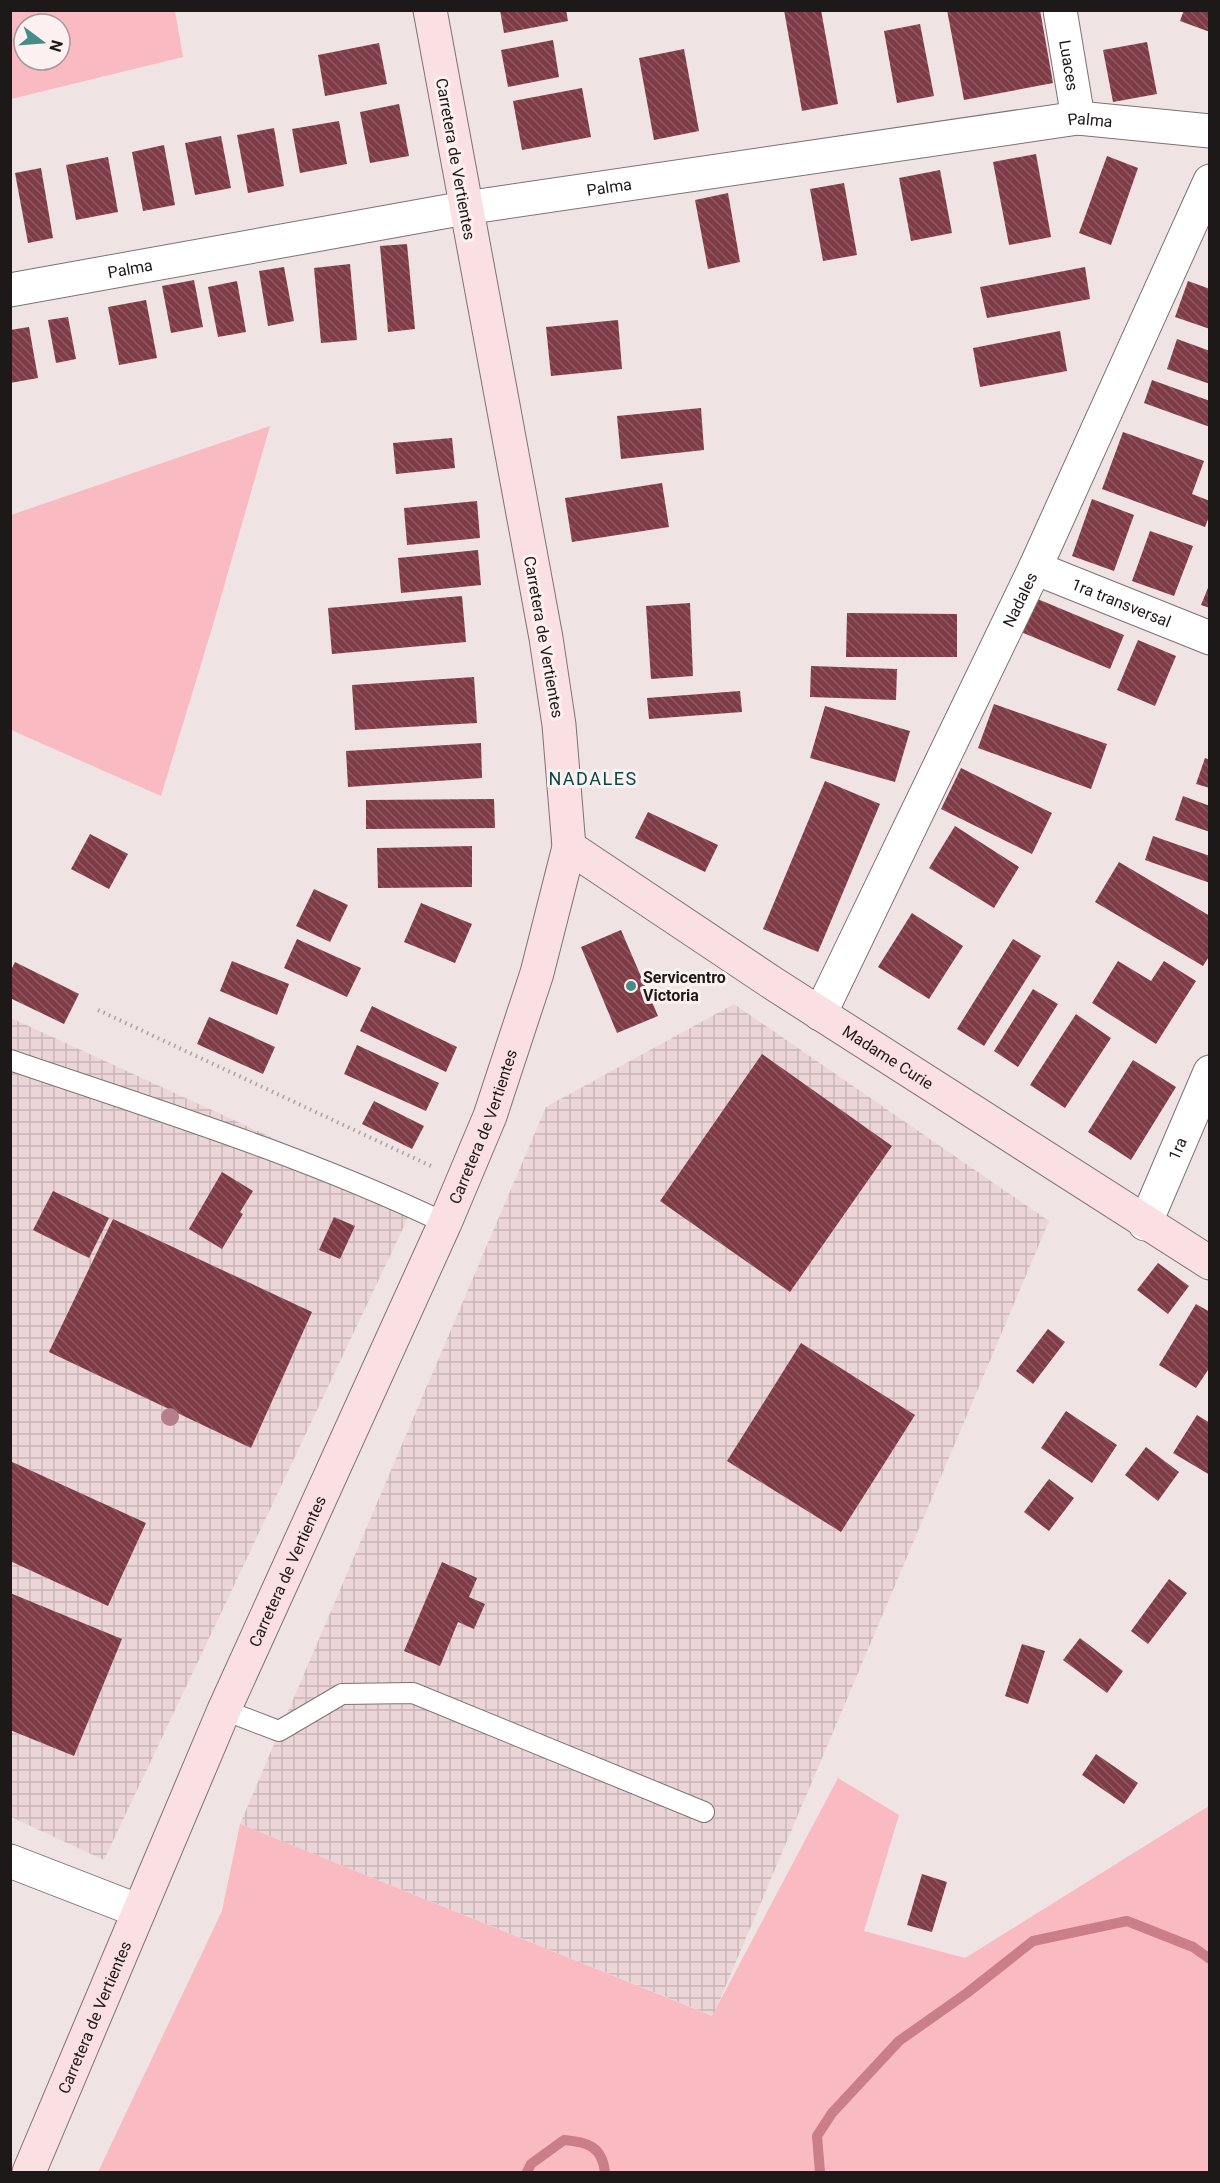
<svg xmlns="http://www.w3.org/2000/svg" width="1220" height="2183" font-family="Roboto,sans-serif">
<defs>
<pattern id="industrial-grid" width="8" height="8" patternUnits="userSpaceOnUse" patternTransform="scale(1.5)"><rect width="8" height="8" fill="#ebd5d7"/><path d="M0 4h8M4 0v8" fill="none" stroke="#c9b6b8"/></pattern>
<pattern id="building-back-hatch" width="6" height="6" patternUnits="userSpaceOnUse" patternTransform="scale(1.5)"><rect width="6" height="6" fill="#7f3b46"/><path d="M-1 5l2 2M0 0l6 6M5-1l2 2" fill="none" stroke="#8e5b63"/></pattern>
</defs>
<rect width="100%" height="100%" fill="#f0e3e4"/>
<!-- industrial -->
<path fill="url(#industrial-grid)" d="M734,1004L1049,1221L713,2016L240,1824L546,1107Z
M11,1018L415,1203L104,1860L11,1817Z"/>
<!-- green -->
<path fill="#f9bac1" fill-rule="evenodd" d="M10,11H175L183,57L11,99ZM24,24H60V60H24Z
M270,426L212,628L161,796L11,730V515Z
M838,1778L899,1815L864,1931L965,1958L1209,1806V2172H98L222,1911L240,1824L712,2016Z"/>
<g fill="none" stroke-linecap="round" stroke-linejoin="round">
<!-- stream -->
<path stroke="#ca7e88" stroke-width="10" d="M527,2172L531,2164L564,2140C587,2142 602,2146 605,2172
M820,2172L817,2136L832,2113L899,2041L967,1993L1033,1941L1127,1921L1193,1947L1210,1959"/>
</g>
<!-- building -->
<path fill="url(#building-back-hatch)" d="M500,10H566L568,21L504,33Z
M784,10H821L838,104L802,111Z
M947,10H1040L1053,83L964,100Z
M1184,10H1210V32L1180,21Z
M920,24L934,96L897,103L884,31Z
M553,40L559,77L508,87L501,50Z
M1147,42L1157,94L1113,102L1103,50Z
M379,43L387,84L325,96L318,55Z
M684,49L699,131L654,140L639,58Z
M582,88L591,137L522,150L513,101Z
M399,104L409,156L370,163L360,112Z
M339,121L347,164L300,173L292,129Z
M274,128L284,186L248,193L237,135Z
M221,136L231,188L195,195L185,143Z
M164,145L175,205L143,211L132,152Z
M1036,154L1051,237L1009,245L993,162Z
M1107,156L1138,168L1111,245L1079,233Z
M108,157L118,212L76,220L66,165Z
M41,168L53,238L28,243L15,173Z
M940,170L952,233L911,241L899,178Z
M844,183L857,255L823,261L810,189Z
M728,193L740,262L708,269L695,200Z
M407,244L415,329L388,332L380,246Z
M350,264L357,340L321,343L314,268Z
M284,267L294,321L268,326L259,271Z
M1085,267L1090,299L987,318L980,287Z
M194,280L203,327L171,333L162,286Z
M237,281L246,332L218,337L208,287Z
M1188,281L1210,289V329L1175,317Z
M146,300L157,358L119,365L108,307Z
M68,317L76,359L56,363L48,320Z
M618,320L622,369L551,376L546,327Z
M29,327L38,378L10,383V330Z
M1060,331L1067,371L980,387L973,348Z
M1177,339L1210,351V384L1167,369Z
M1152,380L1210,401V427L1144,403Z
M701,408L704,450L621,459L617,416Z
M1123,432L1204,461L1192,494L1210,501V514L1205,527L1102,489Z
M452,438L455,468L396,474L393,443Z
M662,483L669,527L572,542L565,498Z
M1092,499L1134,515L1114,571L1072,556Z
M477,501L480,538L407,545L404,508Z
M1150,531L1193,546L1174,596L1132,581Z
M478,550L481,585L401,593L398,558Z
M1210,583V608L1201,605Z
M462,596L466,642L332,654L328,608Z
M1035,598L1124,635L1110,669L1021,632Z
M690,603L693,676L651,679L646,606Z
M847,613L957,614V657H846Z
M1138,640L1176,656L1155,706L1117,690Z
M811,666L897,669L896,700L810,697Z
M474,677L477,723L355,730L352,685Z
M740,691L742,712L649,719L647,698Z
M994,704L1107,744L1091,789L978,748Z
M825,706L910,731L895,782L810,758Z
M481,743L482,778L348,787L346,751Z
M1205,758L1210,760V788L1196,784Z
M961,768L1052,813L1032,854L941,809Z
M825,781L880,804L818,952L763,929Z
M1183,796L1210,806V832L1175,820Z
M494,799L495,828L366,829V800Z
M648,812L718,845L705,872L635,838Z
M955,826L1019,867L994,908L929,868Z
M90,834L128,854L109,889L71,869Z
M1153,836L1210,856V883L1145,860Z
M472,846V887L378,888L377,848Z
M1119,862L1210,916V955L1203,966L1095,902Z
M314,889L348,905L330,942L296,926Z
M421,903L472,924L455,963L404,942Z
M912,913L963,946L929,999L878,967Z
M621,930L658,1016L617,1033L581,947Z
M297,939L361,968L347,997L284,968Z
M1013,939L1041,956L984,1046L957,1029Z
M232,961L289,984L277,1015L220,991Z
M1118,961L1151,981L1164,961L1196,981L1156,1044L1092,1003Z
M15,962L79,994L64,1024L10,998V972Z
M1033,989L1058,1004L1018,1067L994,1051Z
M372,1006L457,1047L446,1072L360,1031Z
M1076,1014L1111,1038L1065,1108L1030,1085Z
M209,1017L275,1047L263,1074L197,1044Z
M357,1045L439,1083L426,1111L344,1074Z
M762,1054L892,1146L790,1292L660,1201Z
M1133,1060L1176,1087L1131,1160L1088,1132Z
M374,1101L424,1126L412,1149L362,1124Z
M222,1172L253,1191L240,1212L243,1214L222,1249L189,1229Z
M53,1191L109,1218L89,1258L33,1230Z
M334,1217L355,1226L340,1259L319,1250Z
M113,1219L312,1312L251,1448L49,1352Z
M1158,1263L1189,1286L1168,1314L1137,1290Z
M1196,1304L1210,1312V1367L1196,1388L1159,1365Z
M1048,1329L1065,1342L1033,1384L1016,1371Z
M801,1343L915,1415L841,1532L727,1461Z
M1066,1411L1117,1445L1092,1483L1041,1448Z
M1197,1415L1210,1423V1475L1173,1453Z
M1146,1447L1179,1472L1158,1501L1125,1475Z
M10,1461L146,1523L108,1606L10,1561Z
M1049,1479L1074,1498L1049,1531L1024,1512Z
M442,1562L477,1578L469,1597L485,1604L474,1629L458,1622L440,1666L404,1651Z
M1169,1579L1187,1593L1148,1644L1131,1631Z
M10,1593L122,1639L74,1756L10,1730Z
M1080,1638L1123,1671L1107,1693L1063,1660Z
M1022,1644L1045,1651L1028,1704L1005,1696Z
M1096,1754L1138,1783L1124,1804L1082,1775Z
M922,1874L947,1882L932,1932L907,1925Z"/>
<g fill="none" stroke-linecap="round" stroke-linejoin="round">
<defs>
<path id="lane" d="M10,1060C157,1110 305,1156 445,1223
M224,1710L279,1731L342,1694L413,1693L704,1812"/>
<g id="street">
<path id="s1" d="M1060,10L1078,118"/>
<path id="s2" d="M10,290L465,208L1078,118L1210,131"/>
<path id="s3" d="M1035,568L1210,638"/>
<path id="s4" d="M820,1014L1035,568L1210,181"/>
<path id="s5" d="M1145,1224L1210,1072"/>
<path d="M10,1861L139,1911"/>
</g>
<g id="secondary">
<path id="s6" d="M569,847L774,984L1210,1263"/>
<path id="s7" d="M29,2172L224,1710L445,1223L490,1116L537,973L569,847L559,725L546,638L430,10"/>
</g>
</defs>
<!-- lane casing -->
<use href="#lane" stroke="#7d7273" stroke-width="22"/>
<!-- street casing -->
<use href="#street" stroke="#7d7273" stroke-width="35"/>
<!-- secondary casing -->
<use href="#secondary" stroke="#7d7273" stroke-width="35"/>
<!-- path -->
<path stroke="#aba1a2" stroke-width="4" stroke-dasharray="1.5 4.5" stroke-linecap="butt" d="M98,1010L431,1166"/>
<!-- lane -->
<use href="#lane" stroke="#fff" stroke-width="20"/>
<!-- street -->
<use href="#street" stroke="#fff" stroke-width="33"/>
<!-- secondary -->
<use href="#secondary" stroke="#fbe0e3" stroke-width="33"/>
</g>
<!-- trees -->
<circle fill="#b67e89" cx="170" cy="1417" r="9"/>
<!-- markers -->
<circle fill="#458d89" stroke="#fdf0f1" stroke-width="2" cx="631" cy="986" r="6"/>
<g text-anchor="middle" stroke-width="6" stroke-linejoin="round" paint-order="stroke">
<!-- street labels -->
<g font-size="16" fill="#1d1919" stroke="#fdf0f1">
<text dy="6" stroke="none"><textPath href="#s1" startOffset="56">Luaces</textPath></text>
<text dy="6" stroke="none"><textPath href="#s2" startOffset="1094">Palma</textPath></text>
<text transform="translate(456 159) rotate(80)" y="6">Carretera de Vertientes</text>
<text dy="6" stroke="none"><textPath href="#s2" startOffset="608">Palma</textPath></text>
<text dy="6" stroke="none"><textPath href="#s2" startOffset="122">Palma</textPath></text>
<text dy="6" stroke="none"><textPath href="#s4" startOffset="460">Nadales</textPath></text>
<text dy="6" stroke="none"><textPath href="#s3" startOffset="93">1ra transversal</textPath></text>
<text transform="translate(544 637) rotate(80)" y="6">Carretera de Vertientes</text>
<text dy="6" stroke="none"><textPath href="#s6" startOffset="382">Madame Curie</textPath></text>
<text dy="6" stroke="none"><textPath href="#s7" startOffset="1140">Carretera de Vertientes</textPath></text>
<text dy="6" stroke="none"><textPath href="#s5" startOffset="82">1ra</textPath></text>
<text dy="6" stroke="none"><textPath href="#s7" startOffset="654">Carretera de Vertientes</textPath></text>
<text dy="6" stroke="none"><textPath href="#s7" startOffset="168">Carretera de Vertientes</textPath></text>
</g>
<!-- poi labels -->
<g font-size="16" font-weight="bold" fill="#1d1919" stroke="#fdf0f1" text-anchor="start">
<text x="643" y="983">Servicentro<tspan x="643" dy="18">Victoria</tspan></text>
</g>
<!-- neighbourhood labels -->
<g font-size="18" letter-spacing="1.5" fill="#074846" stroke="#fdf0f1">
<text x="593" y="785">NADALES</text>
</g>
</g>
<!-- border -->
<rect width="1220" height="2183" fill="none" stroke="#1d1919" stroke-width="24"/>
<!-- north arrow -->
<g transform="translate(42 42) rotate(106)"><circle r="28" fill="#fdf0f1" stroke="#a39a9b" stroke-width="1.5"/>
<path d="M0-4.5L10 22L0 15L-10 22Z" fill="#458d89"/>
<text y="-9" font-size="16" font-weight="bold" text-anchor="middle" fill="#1d1919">N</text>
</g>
</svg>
